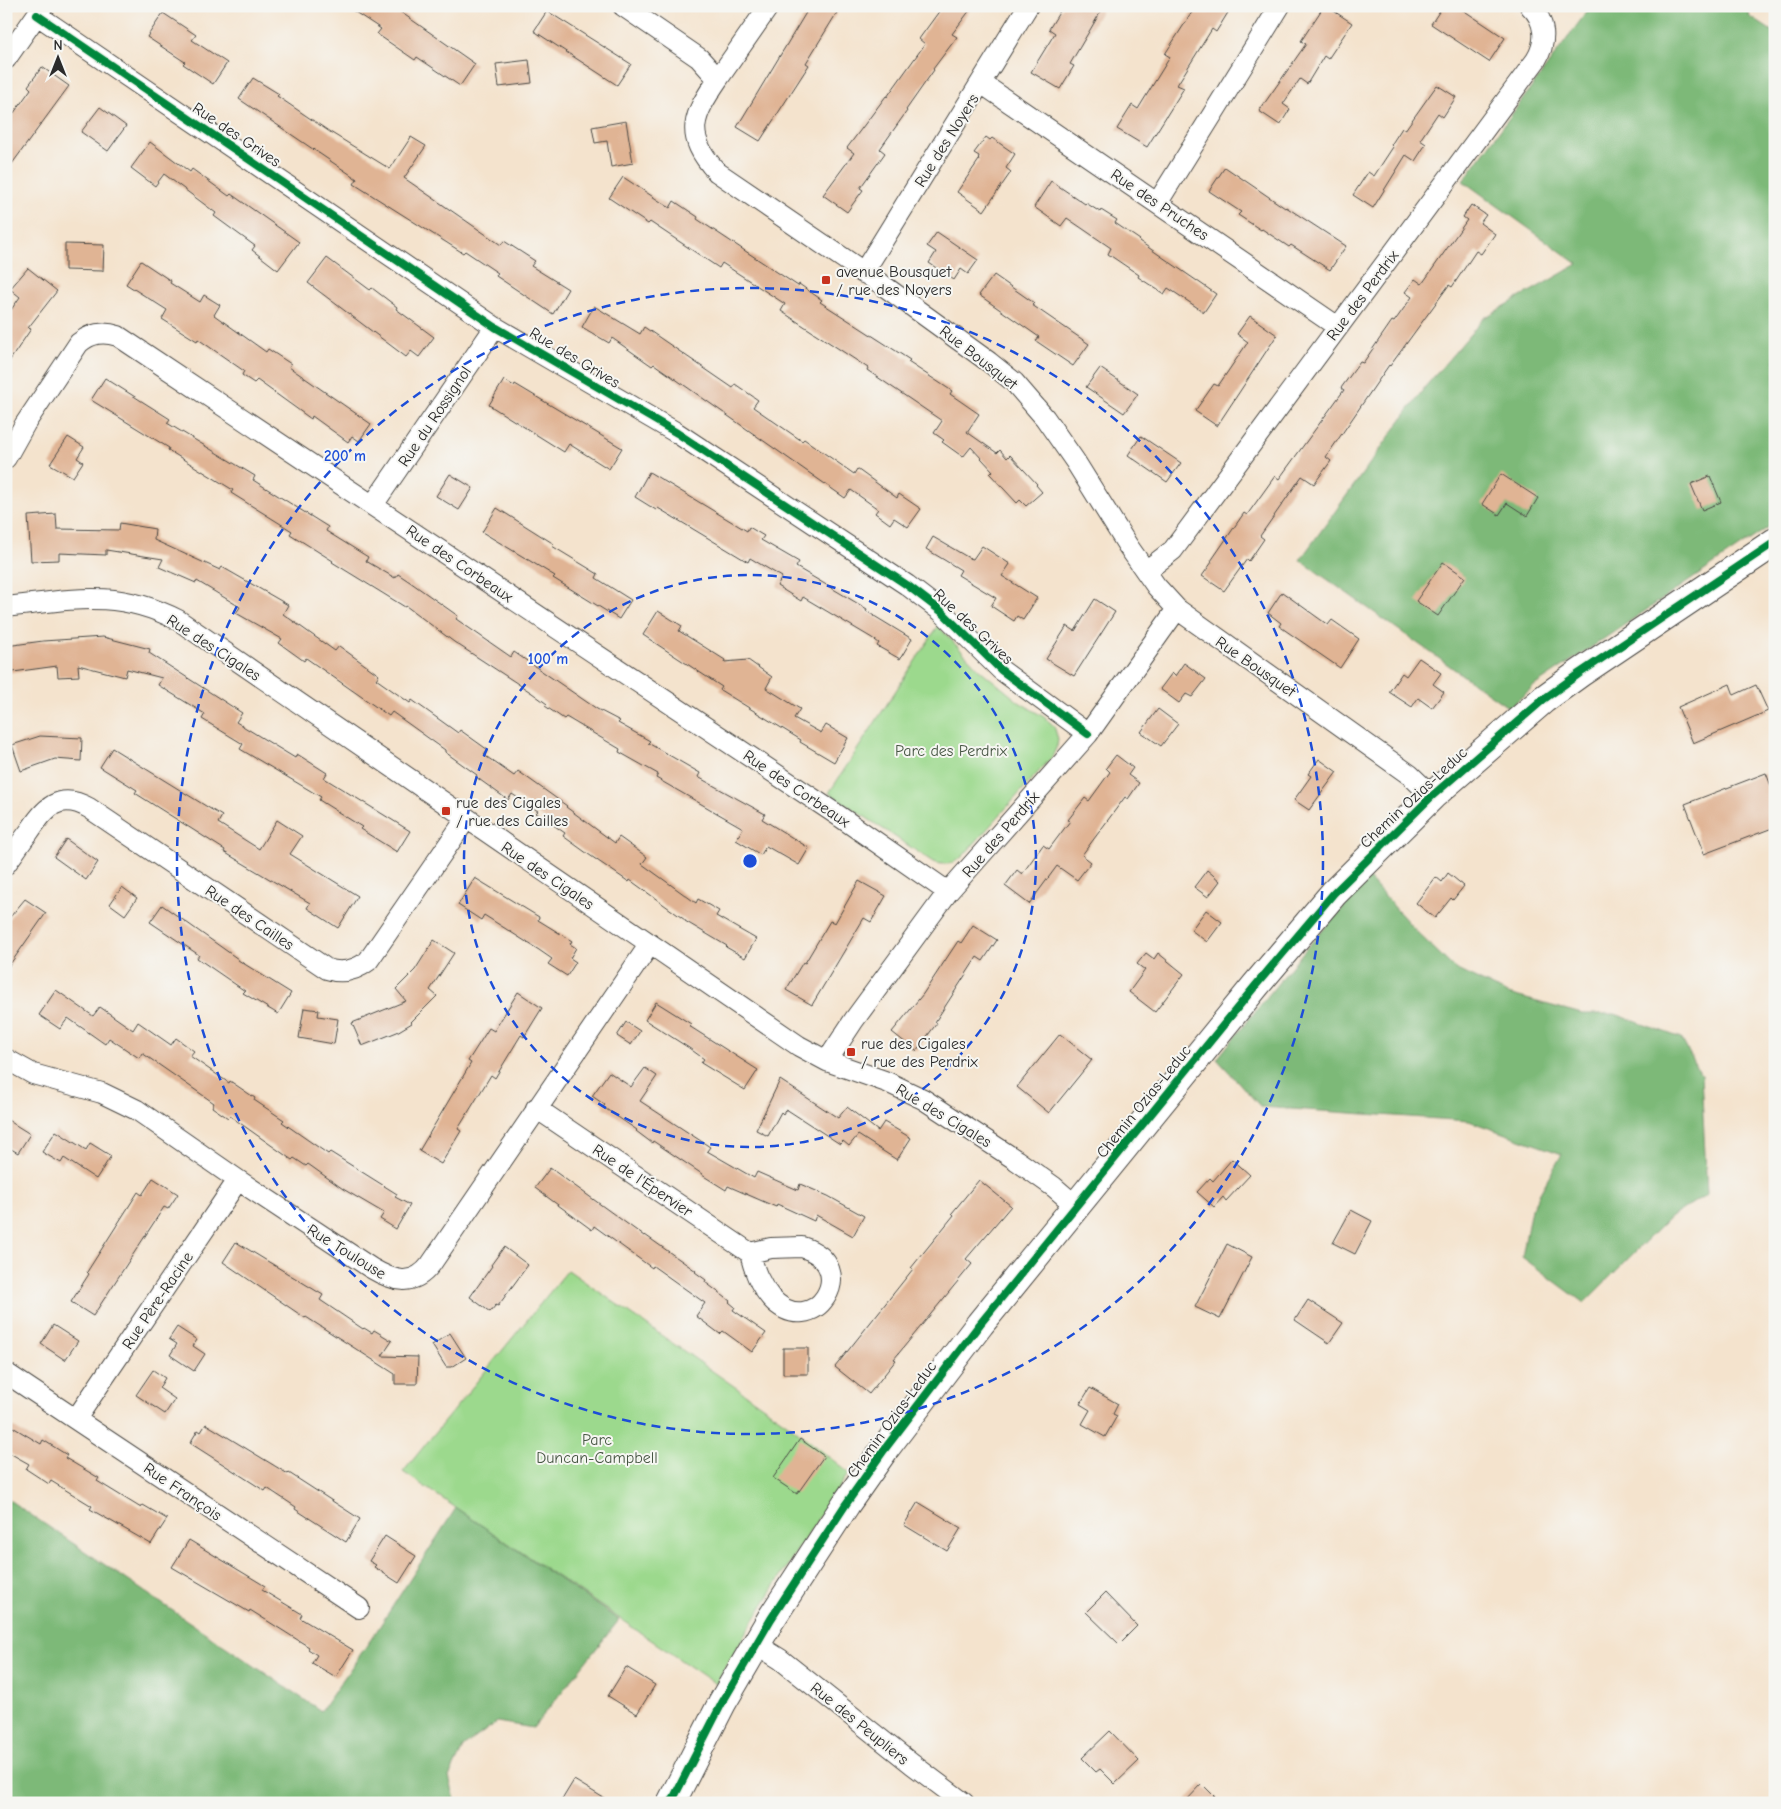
<svg xmlns="http://www.w3.org/2000/svg" width="1781" height="1809" font-family="'Comic Neue',sans-serif">
<rect width="100%" height="100%" fill="#f6f6f2"/>
<filter id="ink" filterUnits="userSpaceOnUse"><feTurbulence type="fractalNoise" baseFrequency=".02" numOctaves="2"/><feDisplacementMap in="SourceGraphic" scale="10" xChannelSelector="R" yChannelSelector="G"/><feConvolveMatrix kernelMatrix="1 2 1 2 8 2 1 2 1" color-interpolation-filters="sRGB"/></filter>
<filter id="wash" filterUnits="userSpaceOnUse"><feTurbulence type="fractalNoise" baseFrequency=".0096" numOctaves="4" result="noise"/><feDisplacementMap in="SourceGraphic" scale="20" xChannelSelector="R" yChannelSelector="G"/><feGaussianBlur stdDeviation="1.12" result="paint"/><feColorMatrix in="noise" values="0 0 0 0 0 0 0 0 0 0 0 0 0 0 0 0 0 1.4 0 .05"/><feComposite in="paint" operator="in"/></filter>
<g filter="url(#wash)">
<rect width="100%" height="100%" fill="#f4e3cd"/>
<!-- green -->
<path fill="#9cd98d" stroke="#64825c" d="M938,626L979,669L1019,702L1044,717L1054,726L1058,739L1057,746L1052,757L963,856C954,864 944,866 933,862L829,793Z
M568,1270L788,1424L849,1473C802,1541 757,1612 716,1684L403,1472Z"/>
<!-- forest -->
<path fill="#7db978" stroke="#547252" d="M1591,6H1751L1749,16L1775,33V523L1534,686L1509,708L1300,560L1425,387L1484,318L1578,264L1463,181Z
M1369,879L1418,933L1455,969L1508,994L1582,1014H1615L1681,1038L1701,1075L1707,1194L1668,1219L1584,1303L1522,1257L1531,1209L1562,1154L1469,1121L1261,1107L1217,1059L1304,951Z
M6,1498L321,1711L376,1632L456,1508L619,1620L533,1728L497,1722L464,1746L449,1777L456,1803H6Z"/>
<g id="blocks">
<!-- building -->
<path fill="#e0b494" d="M346,6H392L475,64L460,86L417,57L415,60L377,34L381,29Z
M810,6H841L806,63L809,65L760,141L737,127Z
M943,6H973L952,34L957,37L933,69L934,70L906,110L907,111L880,149L885,153L860,188L863,190L847,212L823,195L854,153L847,148L886,96L887,97L925,44L919,39Z
M1063,6H1104L1070,64L1074,66L1060,89L1031,72L1055,33L1049,29Z
M1196,6H1232L1216,32L1212,29L1177,85L1184,88L1147,147L1117,129L1132,105L1138,109L1170,57L1165,54Z
M1324,6H1326L1352,23L1328,59L1324,56L1307,84L1300,79L1283,104L1290,109L1280,125L1259,111L1306,44L1301,41Z
M1443,6H1457L1505,38L1489,62L1431,24Z
M547,11L631,64L617,85L534,31Z
M163,13L196,35L192,40L227,63L213,84L183,64L185,62L147,37Z
M529,60L532,83L499,87L496,64Z
M42,67L69,86L6,172V124L31,89L28,86Z
M253,78L279,94L277,96L330,132L390,169L411,137L426,146L404,178L501,245L504,241L535,261L531,266L568,289L553,314L496,276L498,273L465,251L463,253L354,184L357,179L239,99Z
M1437,85L1456,97L1443,117L1438,113L1420,140L1426,144L1415,161L1406,155L1373,208L1353,195L1368,172L1374,176L1393,147L1391,145L1402,128L1405,130Z
M100,107L126,126L108,151L81,132Z
M626,121L633,163L611,167L607,141L595,143L592,127Z
M986,137L990,140L992,138L1015,154L1006,168L1011,172L984,211L957,192L979,160L978,159L979,156L974,153Z
M150,142L190,172L192,169L229,196L231,194L299,242L278,270L252,250L255,246L214,216L216,213L164,174L155,186L131,168Z
M1225,167L1285,208L1286,207L1346,246L1330,270L1291,245L1289,247L1262,229L1261,230L1238,215L1241,212L1209,191Z
M623,177L670,208L674,201L698,217L697,219L798,286L799,284L822,300L820,302L910,360L908,362L952,391L950,394L979,414L967,432L997,453L1000,450L1007,458L1010,455L1037,484L1036,485L1042,492L1026,506L1020,500L1017,503L990,474L993,471L971,447L963,457L942,442L944,440L934,433L942,421L867,370L868,368L781,311L785,304L722,263L719,268L650,222L648,224L609,198Z
M1051,181L1085,204L1086,203L1100,212L1101,210L1117,220L1115,223L1140,240L1139,241L1216,294L1204,312L1168,288L1164,294L1138,277L1139,275L1108,254L1111,248L1067,218L1061,226L1034,207Z
M1471,205L1486,215L1480,223L1495,234L1481,254L1476,251L1452,287L1449,285L1390,366L1389,365L1326,457L1331,461L1314,484L1302,476L1260,536L1264,539L1249,561L1247,559L1224,591L1202,576L1212,562L1211,561L1244,513L1247,515L1275,476L1279,479L1344,390L1341,388L1360,362L1363,363L1392,321L1394,322L1412,297L1405,292L1415,279L1422,284L1467,220L1463,217Z
M937,232L978,260L968,274L961,269L954,280L929,263L936,252L927,246Z
M65,244L104,245L103,271L65,270Z
M327,258L370,290L372,288L397,307L396,309L434,337L419,357L411,351L406,357L308,283Z
M141,261L171,281L170,283L200,302L204,295L220,305L214,315L266,352L268,349L291,364L289,367L371,424L359,441L352,436L348,442L312,416L311,419L257,380L254,383L242,375L244,371L198,339L197,341L162,319L167,310L126,284Z
M28,268L57,291L28,328L31,329L6,366V317L20,297L10,289Z
M994,275L1034,303L1032,305L1089,344L1073,366L1036,341L1039,337L979,295Z
M594,306L640,334L644,327L733,388L735,384L758,400L753,407L802,441L804,439L854,474L857,469L897,498L899,494L921,509L908,527L894,518L890,524L875,513L878,509L851,490L845,498L654,364L652,366L612,338L609,343L582,327Z
M1250,316L1277,335L1217,426L1195,411L1214,384L1218,386L1248,342L1237,334Z
M1100,368L1138,394L1124,413L1086,387Z
M105,378L170,419L167,423L255,476L253,480L328,527L326,531L368,557L366,561L395,578L398,574L410,582L458,616L456,619L511,657L514,652L597,709L620,721L618,723L650,741L648,743L700,773L698,777L765,814L762,819L809,848L799,865L766,846L761,855L736,840L743,828L656,778L658,774L619,752L620,749L566,717L564,719L545,706L547,704L532,693L454,642L406,606L405,607L332,562L333,561L290,534L292,531L231,493L233,490L168,450L169,448L91,400Z
M504,380L514,386L515,384L622,448L609,469L569,444L564,452L489,405Z
M1141,436L1181,463L1167,482L1128,455Z
M68,437L84,447L77,458L83,462L73,477L50,464Z
M649,472L747,531L749,527L764,536L761,540L799,562L796,567L867,609L866,611L912,639L900,659L877,646L879,643L872,638L803,597L801,601L777,586L782,577L750,558L748,562L658,508L656,510L635,497Z
M450,474L473,488L459,510L436,496Z
M1501,474L1538,498L1527,516L1507,503L1499,515L1482,504Z
M1710,476L1721,502L1702,510L1691,484Z
M497,508L554,544L552,546L598,574L596,578L631,600L619,619L553,578L555,576L482,532Z
M56,514L57,529L119,530L120,523L155,529L154,540L220,570L222,567L288,605L283,614L335,651L339,646L379,675L376,679L410,703L412,700L458,733L460,730L488,750L484,755L514,776L518,771L567,806L566,807L615,843L619,837L647,857L642,864L696,903L698,899L719,911L716,916L756,939L745,958L726,947L727,946L685,921V920L630,880L629,882L588,854L563,836L565,833L536,813L538,811L512,794L508,800L476,777L477,775L445,752V750L392,712L389,716L306,658L304,661L279,643L282,639L236,613L240,607L197,581L196,583L159,567L163,559L106,550V555L59,553V560L31,561L28,516Z
M933,537L969,558L973,559L982,546L1010,564L1002,576L1037,598L1023,620L1017,616L1014,621L991,606L996,598L958,575L961,570L926,549Z
M1443,562L1465,577L1438,616L1416,601Z
M1282,592L1328,625L1332,620L1359,639L1340,668L1279,626L1281,623L1268,613Z
M1095,599L1115,612L1074,676L1046,659L1067,626L1075,631Z
M658,611L682,626L679,631L725,660L724,662L748,660L772,677L766,688L800,709L794,718L821,733L826,725L848,738L834,762L800,742L801,740L720,690L722,687L643,635Z
M103,637L150,649L149,653L242,713L236,722L295,758L297,754L327,773L324,778L410,831L397,852L360,829L362,827L319,800L321,797L240,749L243,744L202,719L205,714L158,685L162,678L127,669L125,677L78,665L79,676L58,677L57,666L6,673V646L43,641Z
M1419,658L1441,673L1433,684L1444,692L1432,708L1418,698L1412,707L1389,692L1402,673L1406,676Z
M1184,663L1206,679L1192,697L1186,694L1179,703L1160,689L1172,673L1175,676Z
M1730,684L1734,695L1756,685L1768,711L1693,743L1678,707Z
M1158,709L1178,724L1161,746L1141,732Z
M40,736L82,738L81,761L55,759L21,771L12,745Z
M112,748L222,816L218,823L259,849L277,820L302,836L290,854L358,896L338,928L307,908L310,903L224,852L225,850L135,793L137,790L100,767Z
M1116,755L1133,768L1128,775L1139,783L1128,799L1125,797L1082,855L1091,862L1077,880L1057,866L1029,904L1005,886L1017,870L1022,874L1043,845L1049,849L1070,821L1068,820L1085,798L1089,801L1110,772L1106,768Z
M1319,759L1337,772L1309,810L1294,800L1311,776L1308,774Z
M1766,773L1775,796V827L1704,854L1685,804Z
M66,839L98,862L86,880L54,857Z
M1207,870L1220,881L1208,897L1194,887Z
M1448,873L1464,886L1453,900L1451,898L1435,918L1416,903L1436,877L1442,882Z
M475,878L539,917L538,920L572,941L570,944L576,948L570,958L576,962L567,976L548,964L552,959L539,950L484,915L481,920L458,905Z
M859,881L886,896L871,922L864,918L812,1005L786,990L803,962L805,963L830,921L835,923Z
M122,887L137,898L125,915L110,904Z
M25,899L46,913L6,970V922Z
M162,905L238,959V960L291,993L278,1014L243,993L245,991L197,958L199,955L150,922Z
M1206,910L1222,922L1207,942L1191,930Z
M973,925L997,940L983,961L977,957L935,1022L937,1023L916,1051L892,1032L923,994L958,941L961,943Z
M434,940L454,953L430,990L437,996L411,1022L412,1023L397,1032L362,1046L352,1023L406,1001L396,989L415,970Z
M1146,953L1154,959L1158,953L1184,974L1155,1012L1129,992L1145,970L1137,964Z
M56,990L93,1016L100,1007L133,1030L138,1022L171,1045L176,1038L194,1051L190,1056L229,1083L230,1081L255,1098L254,1100L284,1120L282,1122L328,1154L330,1152L397,1194L395,1197L410,1205L396,1229L380,1219L384,1213L343,1189L308,1164L306,1166L294,1158L292,1160L230,1116L228,1118L212,1107L214,1103L142,1053L139,1058L109,1038L105,1044L68,1018L60,1029L39,1015Z
M518,992L542,1008L524,1037L521,1035L495,1078L491,1075L458,1129L461,1131L441,1164L419,1151L471,1063L468,1061L489,1028L494,1031Z
M656,1002L691,1024L689,1026L758,1070L745,1090L701,1063L704,1059L689,1048L645,1020Z
M304,1008L319,1010L318,1016L338,1019L334,1044L299,1038Z
M626,1022L640,1031L631,1045L617,1036Z
M1060,1034L1092,1060L1049,1113L1017,1087Z
M645,1068L657,1076L640,1101L710,1147L707,1151L754,1178L757,1172L798,1190L800,1184L828,1196L864,1216L853,1236L816,1215L814,1221L777,1204L776,1207L728,1186L726,1190L702,1175V1174L653,1141L652,1143L636,1131L637,1130L603,1107L605,1105L592,1096L609,1072L631,1087Z
M780,1080L838,1118L847,1107L878,1131L884,1122L911,1138L897,1160L858,1135L849,1146L843,1141L840,1144L786,1109L783,1114L781,1112L768,1136L756,1130Z
M6,1119L30,1134L18,1153L6,1146Z
M56,1131L86,1150L90,1143L111,1156L96,1179L64,1158L61,1163L42,1152Z
M1232,1159L1250,1175L1226,1201L1223,1197L1214,1207L1197,1192L1210,1178L1213,1181Z
M550,1168L644,1236L645,1235L696,1271L695,1272L706,1280L705,1282L730,1301L729,1302L735,1307L733,1310L766,1333L752,1352L723,1331L720,1334L696,1316L705,1303L653,1266L652,1268L594,1226L592,1230L535,1188Z
M153,1178L178,1194L168,1209L164,1207L93,1316L71,1302L89,1274L87,1272L138,1192L142,1195Z
M979,1180L1011,1206L966,1259L972,1264L894,1359L896,1360L869,1394L835,1367L913,1269L911,1268L954,1215L952,1213Z
M1351,1210L1372,1221L1355,1254L1333,1243Z
M236,1242L323,1295L320,1300L363,1329L364,1328L372,1333L374,1330L392,1341L382,1356L418,1357L417,1384H395V1374L306,1317L305,1318L223,1262Z
M1227,1244L1252,1257L1220,1319L1195,1307Z
M504,1247L528,1265L498,1306L496,1305L490,1312L470,1297L492,1266L491,1265Z
M1308,1300L1343,1323L1329,1343L1295,1320Z
M53,1325L78,1341L65,1360L41,1344Z
M177,1327L197,1340L193,1346L205,1354L194,1371L170,1355L177,1344L169,1339Z
M450,1333L466,1358L452,1367H446L432,1345Z
M783,1348H808V1374H783Z
M153,1370L165,1378L159,1388L175,1399L165,1414L136,1395Z
M1090,1388L1118,1404L1113,1414L1117,1416L1105,1437L1082,1424L1090,1410L1080,1404Z
M6,1423L41,1444L43,1440L67,1455L65,1458L99,1478L97,1481L141,1508L143,1505L167,1519L151,1544L90,1509L92,1506L51,1481L49,1484L26,1469L29,1464L6,1451Z
M206,1424L288,1474L289,1473L360,1519L346,1542L295,1509L296,1507L267,1488L265,1491L190,1443L198,1430L201,1432Z
M800,1439L824,1456L797,1494L773,1478Z
M918,1502L961,1528L947,1551L904,1525Z
M385,1536L416,1556L399,1583L374,1567L376,1565L369,1561Z
M189,1540L265,1586L262,1590L302,1614L300,1618L353,1650L336,1677L312,1663L317,1655L308,1649L309,1647L250,1610L249,1612L172,1567Z
M1105,1593L1137,1626L1119,1644L1086,1612Z
M626,1667L655,1685L637,1714L608,1696Z
M1110,1731L1139,1761L1115,1784L1100,1769L1096,1772L1082,1758Z
M574,1780L612,1803H560Z
M1202,1784L1221,1803H1184Z"/>
</g>
</g>
<g filter="url(#ink)">
<use href="#blocks" fill-opacity="0" stroke="#494743" stroke-width="1"/>
<g fill="none" stroke-linecap="round" stroke-linejoin="round">
<defs>
<path id="street" d="M623,6L699,58L718,79C693,116 683,135 717,172L884,286L989,362L1014,382L1045,418L1075,461L1128,546L1156,586L1177,609L1410,775L1432,796
M37,15L495,327L677,433L907,585L941,611L1001,670L1088,734
M6,59L43,6
M718,79L769,6
M981,83L1338,327
M1158,202L1280,6
M863,273L1028,6
M6,458L25,424L79,343C91,333 103,331 118,336L839,816L948,892
M373,505L495,327
M1146,571L1173,550L1536,60C1547,42 1546,21 1530,6
M6,607C71,600 116,588 178,620L799,1046L827,1061L887,1082L923,1099L1016,1160L1054,1187L1076,1206
M6,864C14,853 21,842 29,832C45,808 59,791 89,808L327,969C342,974 355,971 368,961L466,819
M6,1059L33,1074L102,1093L137,1110L238,1180L371,1268C393,1281 413,1288 431,1264L650,944
M827,1061L854,1020L948,892L1088,734L1177,609
M536,1108L750,1253
M802,1247C864,1266 813,1344 771,1298C759,1284 754,1270 750,1253L771,1248Z
M6,1373L359,1608
M76,1419L238,1180
M756,1644L780,1659L912,1764L964,1803"/>
<path id="secondary" d="M671,1803L722,1703L771,1619L846,1504L884,1450L980,1324L1256,985L1334,893L1432,796L1544,699L1580,673L1775,542"/>
</defs>
<!-- street casing -->
<use href="#street" stroke="#494743" stroke-width="22"/>
<!-- secondary casing -->
<use href="#secondary" stroke="#494743" stroke-width="30"/>
<!-- street -->
<use href="#street" stroke="#fff" stroke-width="20"/>
<!-- secondary -->
<use href="#secondary" stroke="#fff" stroke-width="28"/>
<defs>
<path id="cycleway" d="M37,15L495,327L677,433L907,585L941,611L1001,670L1088,734
M671,1803L722,1703L771,1619L846,1504L884,1450L980,1324L1256,985L1334,893L1432,796L1544,699L1580,673L1775,542"/>
</defs>
<!-- cycleway casing -->
<use href="#cycleway" stroke="#f6f6f2" stroke-width="11"/>
<!-- cycleway -->
<use href="#cycleway" stroke="#00873e" stroke-width="8"/>
</g>
</g>
<!-- distance rings -->
<g fill="none" stroke="#1d4ed8" stroke-width="2.5" stroke-dasharray="9 6">
<circle cx="750" cy="861" r="286"/>
<circle cx="750" cy="861" r="573"/>
</g>
<!-- markers -->
<g fill="#c8321e" stroke="#f6f6f2" stroke-width="2">
<rect x="821" y="275" width="10" height="10" rx="2.5"/>
<rect x="441" y="806" width="10" height="10" rx="2.5"/>
<rect x="846" y="1047" width="10" height="10" rx="2.5"/>
</g>
<g text-anchor="middle" stroke-width="4" stroke-linejoin="round" paint-order="stroke">
<!-- street labels -->
<g font-size="16" fill="#2b2b2b" stroke="#f6f6f2">
<text transform="translate(237 134) rotate(34)" y="6">Rue des Grives</text>
<text transform="translate(946 140) rotate(-58)" y="6">Rue des Noyers</text>
<text transform="translate(1160 204) rotate(34)" y="6">Rue des Pruches</text>
<text transform="translate(1362 295) rotate(-53)" y="6">Rue des Perdrix</text>
<text transform="translate(575 357) rotate(31)" y="6">Rue des Grives</text>
<text transform="translate(979 357) rotate(38)" y="6">Rue Bousquet</text>
<text transform="translate(434 416) rotate(-56)" y="6">Rue du Rossignol</text>
<text transform="translate(460 563) rotate(34)" y="6">Rue des Corbeaux</text>
<text transform="translate(974 626) rotate(43)" y="6">Rue des Grives</text>
<text transform="translate(214 647) rotate(33)" y="6">Rue des Cigales</text>
<text transform="translate(1256 666) rotate(35)" y="6">Rue Bousquet</text>
<text transform="translate(797 788) rotate(34)" y="6">Rue des Corbeaux</text>
<text transform="translate(1413 797) rotate(-43)" y="6">Chemin Ozias-Leduc</text>
<text transform="translate(1000 834) rotate(-49)" y="6">Rue des Perdrix</text>
<text transform="translate(548 875) rotate(34)" y="6">Rue des Cigales</text>
<text transform="translate(250 917) rotate(34)" y="6">Rue des Cailles</text>
<text transform="translate(1143 1101) rotate(-51)" y="6">Chemin Ozias-Leduc</text>
<text transform="translate(944 1115) rotate(31)" y="6">Rue des Cigales</text>
<text transform="translate(643 1180) rotate(34)" y="6">Rue de l'Épervier</text>
<text transform="translate(347 1251) rotate(32)" y="6">Rue Toulouse</text>
<text transform="translate(157 1300) rotate(-56)" y="6">Rue Père-Racine</text>
<text transform="translate(891 1419) rotate(-54)" y="6">Chemin Ozias-Leduc</text>
<text transform="translate(183 1491) rotate(34)" y="6">Rue François</text>
<text transform="translate(860 1723) rotate(39)" y="6">Rue des Peupliers</text>
</g>
<!-- poi labels -->
<g font-size="16" fill="#2b2b2b" stroke="#f6f6f2" text-anchor="start">
<text x="836" y="277">avenue Bousquet<tspan x="836" dy="18">/ rue des Noyers</tspan></text>
<text x="456" y="808">rue des Cigales<tspan x="456" dy="18">/ rue des Cailles</tspan></text>
<text x="861" y="1049">rue des Cigales<tspan x="861" dy="18">/ rue des Perdrix</tspan></text>
</g>
<!-- park labels -->
<g font-size="16" fill="#475644" stroke="#f6f6f2">
<text x="951" y="756">Parc des Perdrix</text>
<text x="597" y="1445">Parc<tspan x="597" dy="18">Duncan-Campbell</tspan></text>
</g>
</g>
<circle cx="750" cy="861" r="8" fill="#1d4ed8" stroke="#f6f6f2" stroke-width="2.5"/>
<g font-size="15" text-anchor="middle" font-weight="bold" fill="#1d4ed8" stroke="#f6f6f2" stroke-width="4" stroke-linejoin="round" paint-order="stroke">
<text x="345" y="461">200 m</text>
<text x="548" y="664">100 m</text>
</g>
<!-- margin -->
<rect width="1781" height="1809" fill="none" stroke="#f6f6f2" stroke-width="25"/>
<!-- north arrow -->
<g transform="translate(58 58)" stroke="#f6f6f2" stroke-width="4" paint-order="stroke">
<path d="M0-4L9 19L0 12L-9 19Z" fill="#2b2b2b"/>
<text y="-8" font-size="14" font-weight="bold" text-anchor="middle" fill="#2b2b2b">N</text>
</g>
</svg>
